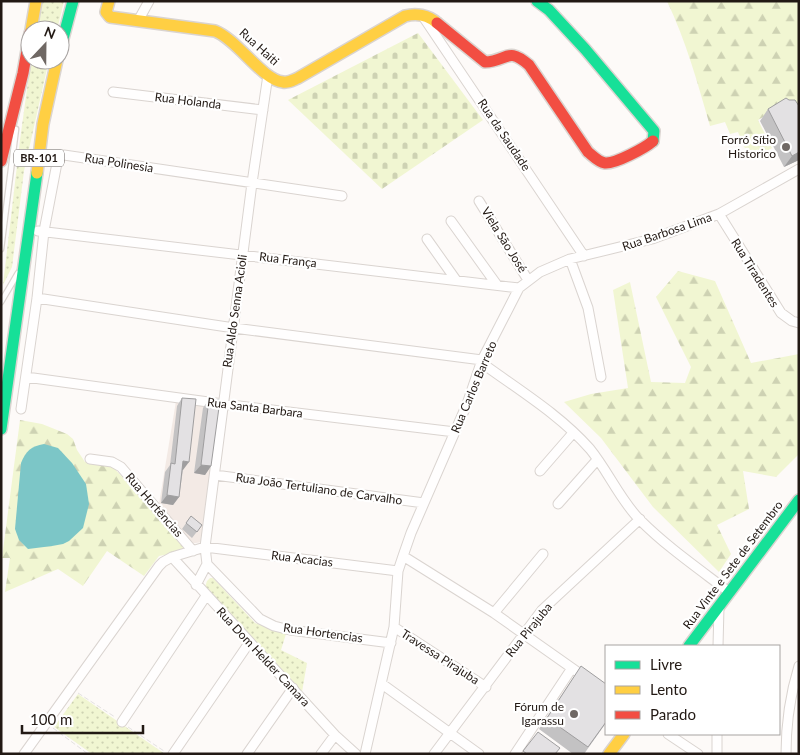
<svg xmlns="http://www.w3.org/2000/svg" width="800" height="755" font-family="Lato,sans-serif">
<defs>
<pattern id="green-dots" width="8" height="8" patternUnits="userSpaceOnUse" patternTransform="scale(1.25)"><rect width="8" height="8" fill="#f1f6d2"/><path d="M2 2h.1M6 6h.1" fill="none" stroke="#ced2b3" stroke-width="1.8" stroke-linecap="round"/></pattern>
<pattern id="forest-firs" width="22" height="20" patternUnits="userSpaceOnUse" patternTransform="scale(1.25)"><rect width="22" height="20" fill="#f1f6d2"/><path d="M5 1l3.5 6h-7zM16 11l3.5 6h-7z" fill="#ced2b3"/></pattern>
<pattern id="cemetery-stones" width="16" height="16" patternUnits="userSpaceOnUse" patternTransform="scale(1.25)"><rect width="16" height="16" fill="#f1f6d2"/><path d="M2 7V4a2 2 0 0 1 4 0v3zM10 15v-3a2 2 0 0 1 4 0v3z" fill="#ced2b3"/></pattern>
</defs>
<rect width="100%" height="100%" fill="#fdfaf8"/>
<!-- built -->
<path fill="#f3eae5" d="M176,401L219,405L202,542L190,544L159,504Z"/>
<!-- green -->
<path fill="url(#green-dots)" d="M39,1H64L57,30H35Z
M31,60H49L24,171L12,267L3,285L20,140Z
M210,578H213L255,623L286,634L281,650L307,663L302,692L205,587L207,581Z
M78,694L165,754H92L54,727Z"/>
<!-- forest -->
<path fill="url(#forest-firs)" d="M667,1H799V130L777,109L758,120L772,148L763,153L759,150L752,153L744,147L738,132L730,134L725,122L710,126C698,84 686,41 667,1Z
M678,271L715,281L751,363L799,354V454L776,477L743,471L749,509L717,525L731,554L719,572L653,507L601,438L564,402L591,394L628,388L613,290L630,282L651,382L685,383L691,367L656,297Z
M20,420L42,424L67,434L73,439L77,450L85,462H103L112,466L187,546L184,551L159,556L144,576L107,551L83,586L58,569L5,592L10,558H2Z"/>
<!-- cemetery -->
<path fill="url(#cemetery-stones)" d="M418,33L483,120L382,189L288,100Z"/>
<!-- water -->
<path fill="#7cc6c7" d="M44,444L58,448L72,463L86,484L89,504L83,528L69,541L63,544L52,546L28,549L19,540L15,529L21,463C26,451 31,446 44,444Z"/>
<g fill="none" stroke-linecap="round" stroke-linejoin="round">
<defs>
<path id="lane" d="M1,249L16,129
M1,302L18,273"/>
<path id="street" d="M422,15L584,256
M138,21L149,1
M268,75L252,183L205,547L207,564L260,619L274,626L290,630L391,643
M113,92L263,110
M479,201L528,280
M719,214L781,313L792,321L799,323
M451,221L497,285
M38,231L519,288
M427,239L456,280
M570,259L588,308L601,377
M37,298L234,328L482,360L486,366C522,392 561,416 590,449C608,471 620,500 640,520C667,547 699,569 729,592
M26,377L223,404L455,432
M21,409L37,298L44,231L57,163L61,156L64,155L342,196
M90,459L112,462L121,467L193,551
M540,471L573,433
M215,475L424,503
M558,504L597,460
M403,556L494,613L586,678
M172,557L335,735L356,754
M196,585L207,564
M494,613L543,554
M394,627L486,687
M718,646L719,607
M382,684L479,754
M122,722L206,596
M668,734L698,754
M24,754L159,566L163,562L172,557L205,547L398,571
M173,754L249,643
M247,754L293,688
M321,754L335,735
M365,754L394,627L398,571L403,556L411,533L467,404L482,360L519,288L540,272L570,259L652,239L719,214L799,169
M434,754L542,610L640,519
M515,754L572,668
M717,754V734
M786,754C786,723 790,695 799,666"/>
<path id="fast" d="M537,1L549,10L585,49L654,131L653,141
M60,50L73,1
M1,429L37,173
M689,646L799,500"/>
<path id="slow" d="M109,1L106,12L110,17L215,31C238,40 262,80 283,82C289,83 293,80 298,78L405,16C416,13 428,15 437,23
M31,30L36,1
M37,173L43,124L57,60
M609,754L624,734"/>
<path id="jam" d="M437,23L485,62C508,61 507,46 529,65L588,152C593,156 598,162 605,163C615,164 645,148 653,141
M1,161L23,73L30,33"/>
</defs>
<!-- lane casing -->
<use href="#lane" stroke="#dad4d0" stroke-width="7"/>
<!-- street casing -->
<use href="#street" stroke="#dad4d0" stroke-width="11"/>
<!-- fast casing -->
<use href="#fast" stroke="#dad4d0" stroke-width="14"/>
<!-- slow casing -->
<use href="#slow" stroke="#dad4d0" stroke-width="14"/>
<!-- jam casing -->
<use href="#jam" stroke="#dad4d0" stroke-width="14"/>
<!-- path -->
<path stroke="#e4e2e1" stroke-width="1" stroke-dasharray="5 2.5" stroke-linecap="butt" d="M78,693L115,717
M128,727L164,751
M53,728L88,754"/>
<!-- lane -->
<use href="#lane" stroke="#fffefe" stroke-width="4.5"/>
<!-- street -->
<use href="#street" stroke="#fffefe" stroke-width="9"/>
<!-- fast -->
<use href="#fast" stroke="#16e098" stroke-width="11"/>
<!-- slow -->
<use href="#slow" stroke="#ffcf43" stroke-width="11"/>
<!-- jam -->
<use href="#jam" stroke="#f24e42" stroke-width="11"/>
</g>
<!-- wall -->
<path fill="#c3c2c3" d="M768,109L799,160L784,167L760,121Z
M182,398L183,470L179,497L173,505L161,503L165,472L170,465L177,406Z
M209,399L211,466L205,475L194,473L203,408Z
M191,516L202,525L192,538L182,529Z
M573,678L606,723L584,754H573L539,729Z"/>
<!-- shaded-wall -->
<path fill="#9f9e9f" d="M799,152V160L784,167L792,156Z
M183,461L189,462L183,470H177Z
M201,465L211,466L205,475L194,473Z
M167,495L179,497L173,505L161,503Z"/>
<!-- building -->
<path fill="#e3e1e3" stroke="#9f9e9f" d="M786,98L789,100H795L799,106V152L792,156L768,109Z
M182,398L196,399L189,462L183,461L179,497L167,495L171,463L175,464Z
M209,399L220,400L211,466L201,465Z
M191,516L202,525L197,532L186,523Z
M581,666L606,684V722L588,747L547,718Z
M538,732L560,748L555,754H527L523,751Z"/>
<!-- markers -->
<g fill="#6f6864" stroke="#fff" stroke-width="2">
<circle cx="786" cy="147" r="5"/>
<circle cx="574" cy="714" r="5"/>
</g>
<g text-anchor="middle" stroke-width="4.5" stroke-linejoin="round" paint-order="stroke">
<!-- shield labels -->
<rect fill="#fff" stroke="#645e5a" stroke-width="1" x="14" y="149.5" width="50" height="17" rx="4"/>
<g font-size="11" font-weight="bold" fill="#221914">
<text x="39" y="162">BR-101</text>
</g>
<!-- street labels -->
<g font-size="12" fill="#221914" stroke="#fff">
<text transform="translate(259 47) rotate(42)" y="4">Rua Haiti</text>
<text transform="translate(188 101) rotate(7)" y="4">Rua Holanda</text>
<text transform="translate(504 135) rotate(56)" y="4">Rua da Saudade</text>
<text transform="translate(119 163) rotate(9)" y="4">Rua Polinesia</text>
<text transform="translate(667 232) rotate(-19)" y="4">Rua Barbosa Lima</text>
<text transform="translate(504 240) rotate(58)" y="4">Viela São José</text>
<text transform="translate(288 260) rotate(7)" y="4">Rua França</text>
<text transform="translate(755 273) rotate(58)" y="4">Rua Tiradentes</text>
<text transform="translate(235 311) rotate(-82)" y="4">Rua Aldo Senna Acioli</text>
<text transform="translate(474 387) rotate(-67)" y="4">Rua Carlos Barreto</text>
<text transform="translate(255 408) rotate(7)" y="4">Rua Santa Barbara</text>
<text transform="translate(319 489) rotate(8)" y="4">Rua João Tertuliano de Carvalho</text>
<text transform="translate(154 505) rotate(49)" y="4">Rua Hortências</text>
<text transform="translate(302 559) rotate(7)" y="4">Rua Acacias</text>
<text transform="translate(733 565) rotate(-53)" y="4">Rua Vinte e Sete de Setembro</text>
<text transform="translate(529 630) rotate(-51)" y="4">Rua Pirajuba</text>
<text transform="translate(323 633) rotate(8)" y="4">Rua Hortencias</text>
<text transform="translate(263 657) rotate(47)" y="4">Rua Dom Helder Camara</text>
<text transform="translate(440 657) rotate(33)" y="4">Travessa Pirajuba</text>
</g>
<!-- poi labels -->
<g font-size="12" fill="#221914" stroke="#fff" text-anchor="end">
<text x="776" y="144">Forró Sítio<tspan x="776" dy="14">Historico</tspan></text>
<text x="564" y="711">Fórum de<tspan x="564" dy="14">Igarassu</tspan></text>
</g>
</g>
<!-- border -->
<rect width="800" height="755" fill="none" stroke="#221914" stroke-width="5"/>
<!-- legend -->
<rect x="605" y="645" width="175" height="90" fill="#ffffff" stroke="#a7a3a1"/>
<rect x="615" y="661" width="25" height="8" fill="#16e098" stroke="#a7a3a1"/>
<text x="650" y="670" font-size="15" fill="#221914">Livre</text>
<rect x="615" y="686" width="25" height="8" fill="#ffcf43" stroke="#a7a3a1"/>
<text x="650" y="695" font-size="15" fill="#221914">Lento</text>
<rect x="615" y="711" width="25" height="8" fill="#f24e42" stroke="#a7a3a1"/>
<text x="650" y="720" font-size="15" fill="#221914">Parado</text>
<!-- north arrow -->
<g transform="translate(45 45) rotate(22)"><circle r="24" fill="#ffffff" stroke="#a7a3a1"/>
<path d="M0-4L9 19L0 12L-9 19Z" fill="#6f6864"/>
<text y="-8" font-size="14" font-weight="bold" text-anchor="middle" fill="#221914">N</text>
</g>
<!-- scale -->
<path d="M22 725v8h121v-8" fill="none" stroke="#221914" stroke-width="2.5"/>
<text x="30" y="725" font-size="15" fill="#221914" stroke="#ffffff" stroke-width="4" paint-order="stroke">100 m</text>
</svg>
